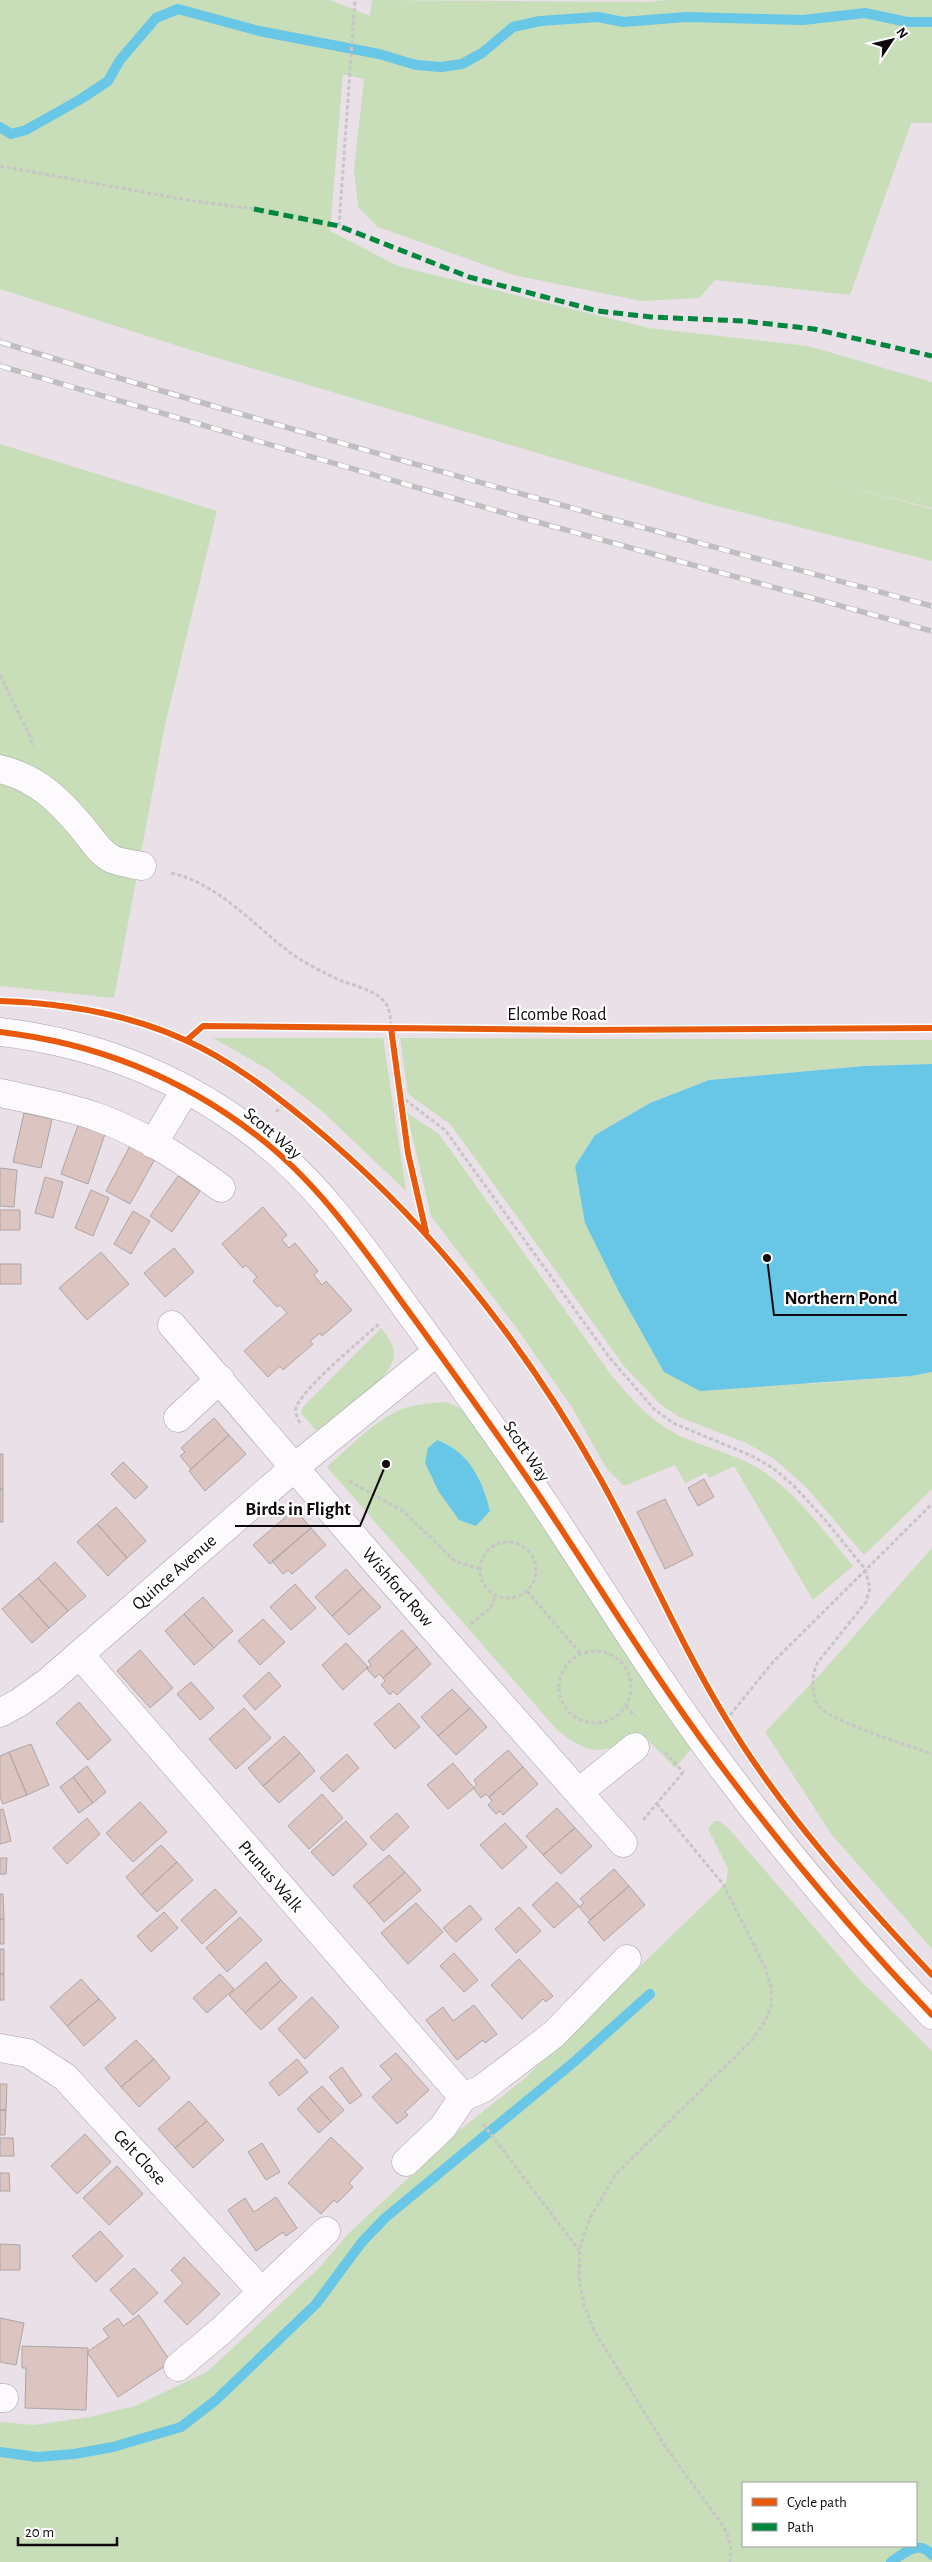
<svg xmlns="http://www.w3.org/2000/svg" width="932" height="2562" font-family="'Alegreya Sans',sans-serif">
<rect width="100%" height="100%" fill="#eae0e8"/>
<!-- green -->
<path fill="#c7deb9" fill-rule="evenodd" d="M0,0H330L370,16L372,0L648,2L667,0H932V123H911L850,295L715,280L699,298L641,301L513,275L378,227L358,207L354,170L364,79L343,74L330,231L398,266L649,328L808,346L932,382V508L832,483L932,509V561L709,504L194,351L0,289Z
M0,444L217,511L165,725L114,998L0,986Z
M213,1038H383L406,1191L322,1111L269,1070Z
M400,1038L932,1040V1064L864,1066L709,1080L650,1103L595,1135L575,1166L809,1384L911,1376L932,1372V1489L864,1555L806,1487L773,1458L746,1443L679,1417L660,1404L624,1366L451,1125L408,1094Z
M407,1113L439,1134L612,1376C634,1402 655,1426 687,1439C713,1450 741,1456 764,1472C799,1496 826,1534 853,1566L813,1600L734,1466L709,1478L706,1473L685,1483L675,1465L624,1486L607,1469L570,1404L512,1322L431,1216Z
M381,1328C388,1337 397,1348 393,1360C384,1386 338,1415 318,1433L301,1413L303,1407Z
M446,1402L462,1409L475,1420L692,1748L675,1768L641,1733C603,1754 594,1758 558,1731L327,1467C349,1448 379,1415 408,1407C420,1404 434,1403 446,1402Z
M932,1548V1949L832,1835L765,1732L824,1670Z
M714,1821H719L729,1829L858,1978L932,2051V2562H0V2422L34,2425L90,2417L135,2406L207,2372L321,2266L349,2233L460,2130L525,2078L726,1883L728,1869L708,1829ZM743,2483H916V2546H743Z"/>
<!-- water -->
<path fill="#68c6e7" d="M932,1064V1372L911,1376L700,1391L664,1372L619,1292L585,1223L575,1166L595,1135L650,1103L709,1080L864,1066Z
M437,1440C469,1452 482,1479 490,1511L476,1526L459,1520L439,1492L425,1463L428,1448Z"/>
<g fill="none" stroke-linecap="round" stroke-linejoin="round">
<!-- stream -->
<path stroke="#68c6e7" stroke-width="10" d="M0,127L11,134L26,130L81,99L108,81L120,60L156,18L178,9L259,31L379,54L416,65L441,67L462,64L482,53L513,27L540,21L598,17L623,22L686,17L803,20L865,13L907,22H932
M0,2452L37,2457L74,2454L113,2447L181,2427L216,2400L316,2304L362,2242L385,2218L574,2062L650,1994
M891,2562C904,2553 919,2539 932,2555"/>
</g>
<!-- building -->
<path fill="#dcc5c0" stroke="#aca4a6" d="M24,1113L52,1119L41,1168L13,1162Z
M78,1125L105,1134L88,1184L61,1174Z
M130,1146L155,1159L130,1204L106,1191Z
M0,1168L17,1170L14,1207L0,1206Z
M178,1176L200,1191L172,1232L150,1216Z
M45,1177L63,1182L53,1218L35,1213Z
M91,1190L109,1198L93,1236L75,1228Z
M263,1207L287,1235L282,1240L289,1248L295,1243L318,1271L314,1275L322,1285L326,1281L352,1310L322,1336L320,1333L310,1341L313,1344L283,1370L280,1366L268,1377L244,1351L287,1313L280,1305L277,1307L253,1281L257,1277L246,1265L243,1268L222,1244Z
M0,1210H20V1230H0Z
M133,1211L150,1221L131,1254L114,1244Z
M174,1248L194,1272L165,1297L144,1273Z
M101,1252L129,1284L87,1320L59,1288Z
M0,1264H21V1284H0Z
M214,1418L229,1435L191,1469L180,1456L185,1452L181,1448Z
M229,1435L246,1454L205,1491L189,1471Z
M0,1454H3V1489H0Z
M123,1462L148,1487L135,1499L111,1474Z
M704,1479L714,1497L698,1506L688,1488Z
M0,1489H3V1522H0Z
M665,1499L693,1555L665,1569L637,1512Z
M116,1507L146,1541L127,1558L97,1524Z
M295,1509L311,1528L270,1564L253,1545Z
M97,1524L127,1558L108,1576L77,1542Z
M311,1528L326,1545L292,1574L288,1570L283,1574L272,1561Z
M55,1562L86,1596L68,1611L38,1578Z
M346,1569L363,1588L332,1616L315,1597Z
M38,1578L68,1611L49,1628L19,1594Z
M295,1584L316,1608L291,1630L270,1607Z
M363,1588L381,1607L349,1635L332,1616Z
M19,1594L49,1628L32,1643L2,1609Z
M203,1597L233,1631L214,1648L184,1614Z
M184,1614L214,1648L194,1665L165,1631Z
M263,1619L285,1642L260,1665L238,1641Z
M402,1630L417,1647L383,1678L379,1674L375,1678L367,1669L371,1665L368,1661Z
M346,1643L368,1667L343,1690L322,1665Z
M417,1647L431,1664L397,1695L393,1691L390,1695L381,1685L385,1681L383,1678Z
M140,1650L173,1688L150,1708L117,1671Z
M269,1672L281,1686L255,1710L243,1696Z
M191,1682L214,1708L200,1720L177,1694Z
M452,1689L470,1708L438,1736L421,1717Z
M79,1702L111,1740L88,1760L56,1723Z
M399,1703L420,1727L395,1749L374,1724Z
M244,1708L271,1738L236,1769L209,1739Z
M470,1708L487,1727L456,1755L438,1736Z
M284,1736L300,1753L263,1786L248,1768Z
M31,1744L49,1785L27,1795L9,1752Z
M508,1750L523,1767L489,1797L486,1794L481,1798L473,1788L477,1785L474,1780Z
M9,1752L27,1795L3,1804L0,1797V1756Z
M300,1753L315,1771L279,1803L263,1786Z
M347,1754L359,1768L333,1792L320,1778Z
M453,1763L474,1788L448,1809L427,1785Z
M87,1766L106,1792L93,1803L73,1777Z
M523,1767L538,1784L503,1815L500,1811L496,1814L488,1805L492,1801L489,1797Z
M73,1777L93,1803L79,1813L60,1787Z
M322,1794L343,1818L309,1849L288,1826Z
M140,1802L167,1832L133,1862L106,1833Z
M557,1808L575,1828L543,1855L526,1836Z
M3,1809L11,1841L0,1844V1810Z
M397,1813L409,1827L383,1851L370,1837Z
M87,1818L100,1834L67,1864L53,1848Z
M346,1821L367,1844L333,1876L311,1852Z
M505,1823L527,1847L502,1869L480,1845Z
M575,1828L592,1846L561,1874L543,1855Z
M161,1845L177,1862L141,1895L126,1877Z
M389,1855L405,1872L369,1904L353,1886Z
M0,1858H7L6,1874H0Z
M177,1862L193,1880L157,1912L141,1895Z
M614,1869L629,1886L590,1920L579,1907L584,1903L580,1899Z
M405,1872L421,1890L384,1922L369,1904Z
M557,1882L579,1906L554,1928L532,1905Z
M629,1886L645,1905L604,1941L588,1922Z
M215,1889L237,1912L202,1944L181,1920Z
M0,1894H3L4,1919H0Z
M416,1903L443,1932L408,1964L381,1933Z
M470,1905L482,1919L456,1942L443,1928Z
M519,1907L541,1931L516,1953L495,1929Z
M164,1912L178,1928L151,1952L137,1936Z
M240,1917L262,1940L227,1972L206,1948Z
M0,1919H4V1944H0Z
M0,1949H4V1974H0Z
M454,1953L478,1980L464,1992L440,1966Z
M519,1959L553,1996L546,2002L543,1999L522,2019L491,1985Z
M266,1962L281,1980L245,2013L229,1995Z
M0,1974H4V2000H0Z
M220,1974L234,1989L207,2013L193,1998Z
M81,1979L99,1999L67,2026L50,2007Z
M281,1980L297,1997L261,2030L245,2013Z
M312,1997L339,2027L305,2059L278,2029Z
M99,1999L116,2018L84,2046L67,2026Z
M474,2005L497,2034L485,2043L483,2040L457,2060L426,2020L443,2007L453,2021Z
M136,2040L154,2059L121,2087L105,2068Z
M396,2053L429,2090L405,2112L408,2115L397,2124L372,2097L392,2079L380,2066Z
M154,2059L170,2078L139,2107L121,2087Z
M297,2059L308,2072L279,2096L269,2083Z
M342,2067L362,2095L350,2104L329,2077Z
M0,2084H7L6,2110H0Z
M322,2086L344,2110L331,2122L309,2097Z
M309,2097L331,2122L319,2133L297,2109Z
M189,2101L207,2121L175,2148L158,2129Z
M0,2110H6L5,2135H0Z
M207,2121L224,2140L193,2168L175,2148Z
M85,2134L111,2162L77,2194L51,2166Z
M331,2137L363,2168L349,2183L353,2187L337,2203L334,2200L321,2214L288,2183Z
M0,2138H13L14,2156H0Z
M262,2143L280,2172L266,2180L248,2152Z
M117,2166L143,2194L109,2225L83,2198Z
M0,2173H9L10,2191H0Z
M276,2197L297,2228L286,2236L283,2232L256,2251L228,2210L245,2198L254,2212Z
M100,2231L123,2256L96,2282L72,2256Z
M0,2244L20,2245V2270H0Z
M184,2257L220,2294L187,2325L164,2301L183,2283L171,2270Z
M134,2268L158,2293L133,2315L110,2290Z
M139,2315L171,2362L118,2397L87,2352L109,2337L103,2329L118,2318L123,2326Z
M0,2318L24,2323L16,2365L0,2362Z
M22,2346L88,2348L86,2410L25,2408L26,2368H22Z"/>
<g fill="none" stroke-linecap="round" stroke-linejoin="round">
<defs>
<path id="minor" d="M0,769C38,778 61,802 85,831C93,841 100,853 112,859C121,863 132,864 142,866
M0,1032C94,1043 181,1077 256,1135C318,1182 362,1247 407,1309C455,1375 503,1441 548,1509C603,1592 656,1679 716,1759C783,1849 854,1934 932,2015
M0,1093C32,1100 67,1106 97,1117C142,1133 183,1160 221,1188
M153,1144L186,1089
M172,1325L378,1565L623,1843
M178,1418L220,1379
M80,1655L463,2097
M0,1713L20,1702L49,1681L295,1467L438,1351
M579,1792L635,1747
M0,2048L28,2053L65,2077L262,2292
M406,2162L443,2127L463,2097L482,2089L554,2034L627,1959
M178,2367L222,2330L326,2231
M0,2398H4"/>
</defs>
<!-- minor casing -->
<use href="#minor" stroke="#a8a1a7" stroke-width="29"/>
<!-- path -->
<path stroke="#c8c5c7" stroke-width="3" stroke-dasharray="4 2.5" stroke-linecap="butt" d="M0,166L187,200L254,209
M339,226L355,0
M0,675L30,736L33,747
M171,873C217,883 253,924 288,951C301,961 317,969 331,976C347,985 370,987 383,1000C391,1008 390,1018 391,1028
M400,1096L445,1130L609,1357L654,1409L673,1423L752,1456L773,1468L794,1486L826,1521L865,1569L870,1588L866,1602L818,1662C812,1673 810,1695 819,1706C832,1723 909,1745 932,1754
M276,1112L284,1103
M300,1423C297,1418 294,1411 297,1405C310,1382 358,1343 380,1323
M349,1481L403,1511L455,1561L480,1569
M480 1570a28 28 0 1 1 56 0a28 28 0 1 1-56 0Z
M527,1591L580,1653
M471,1624L491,1607L496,1595
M559 1687a36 36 0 1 1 72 0a36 36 0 1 1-72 0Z
M626,1706L635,1717
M726,1720L773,1662L932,1504
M665,1752L683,1772
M657,1804L723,1884L765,1967L771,1987V2006L765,2021L753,2039L616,2174L590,2218L580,2247L579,2278L584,2305L595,2332L667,2449L719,2520L727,2533L731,2549L730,2562
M643,1820L685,1770
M483,2124L579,2250"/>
<!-- minor -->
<use href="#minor" stroke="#fcfafc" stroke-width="28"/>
<defs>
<path id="rail" d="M0,342C309,437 620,522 932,606
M0,366L508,514L932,631"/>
</defs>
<!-- rail casing -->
<use href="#rail" stroke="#c0bec0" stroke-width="5.5"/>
<!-- rail -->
<use href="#rail" stroke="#fff" stroke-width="4" stroke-dasharray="11" stroke-linecap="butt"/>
<!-- quiet -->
<path stroke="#00873e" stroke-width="5" stroke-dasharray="10 5" stroke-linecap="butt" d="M254,209L339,226L469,277L598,311L651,317L743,321L814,329L932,356"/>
<defs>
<path id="cycleway" d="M0,1001C62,1003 128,1014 185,1040C230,1060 270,1091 308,1122C428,1221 525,1344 601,1480C644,1558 679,1641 725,1717C782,1812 857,1895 932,1975
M391,1028L408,1153L426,1232
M0,1032C94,1043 181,1077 256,1135C318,1182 362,1247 407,1309C455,1375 503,1441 548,1509C603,1592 656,1679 716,1759C783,1849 854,1934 932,2015
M187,1040L203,1026L583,1030L932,1028"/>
</defs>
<!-- cycleway casing -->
<use href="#cycleway" stroke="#fff" stroke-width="9"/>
<!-- cycleway -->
<use href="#cycleway" stroke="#e8590c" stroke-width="6"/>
</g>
<g text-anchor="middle" stroke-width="4.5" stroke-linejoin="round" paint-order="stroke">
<!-- street labels -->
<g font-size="18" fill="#0f090e" stroke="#fff">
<text x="557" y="1020">Elcombe Road</text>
<text transform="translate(273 1133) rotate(40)" y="6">Scott Way</text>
<text transform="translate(527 1451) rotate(56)" y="6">Scott Way</text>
<text transform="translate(174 1572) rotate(-41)" y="6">Quince Avenue</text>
<text transform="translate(398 1587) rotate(49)" y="6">Wishford Row</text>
<text transform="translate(271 1876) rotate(49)" y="6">Prunus Walk</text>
<text transform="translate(140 2157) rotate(47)" y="6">Celt Close</text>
</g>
</g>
<!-- callouts -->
<path fill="none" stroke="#0f090e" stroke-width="2" d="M767 1258L774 1315H907M386 1464L360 1526H235"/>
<g fill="#0f090e" stroke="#fff" stroke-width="2">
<circle cx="767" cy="1258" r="5"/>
<circle cx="386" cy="1464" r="5"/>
</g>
<g font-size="19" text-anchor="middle" font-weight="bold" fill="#0f090e" stroke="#fff" stroke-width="4.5" stroke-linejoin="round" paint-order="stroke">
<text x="841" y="1304">Northern Pond</text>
<text x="298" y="1515">Birds in Flight</text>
</g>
<!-- legend -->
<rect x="742" y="2482" width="175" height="65" fill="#ffffff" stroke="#9f9d9f"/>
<rect x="752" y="2498" width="25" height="8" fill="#e8590c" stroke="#9f9d9f"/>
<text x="787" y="2507" font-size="15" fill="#0f090e">Cycle path</text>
<rect x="752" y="2523" width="25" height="8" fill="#00873e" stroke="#9f9d9f"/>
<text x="787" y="2532" font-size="15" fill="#0f090e">Path</text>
<!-- north arrow -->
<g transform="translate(892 40) rotate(55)" stroke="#ffffff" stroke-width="4" paint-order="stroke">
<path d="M0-4L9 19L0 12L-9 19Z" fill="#0f090e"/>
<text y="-8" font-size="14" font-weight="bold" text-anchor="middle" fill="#0f090e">N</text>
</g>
<!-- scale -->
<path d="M18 2537v8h99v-8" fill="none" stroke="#0f090e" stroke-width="2.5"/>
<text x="25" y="2537" font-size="15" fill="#0f090e" stroke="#ffffff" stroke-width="4" paint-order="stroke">20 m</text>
</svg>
